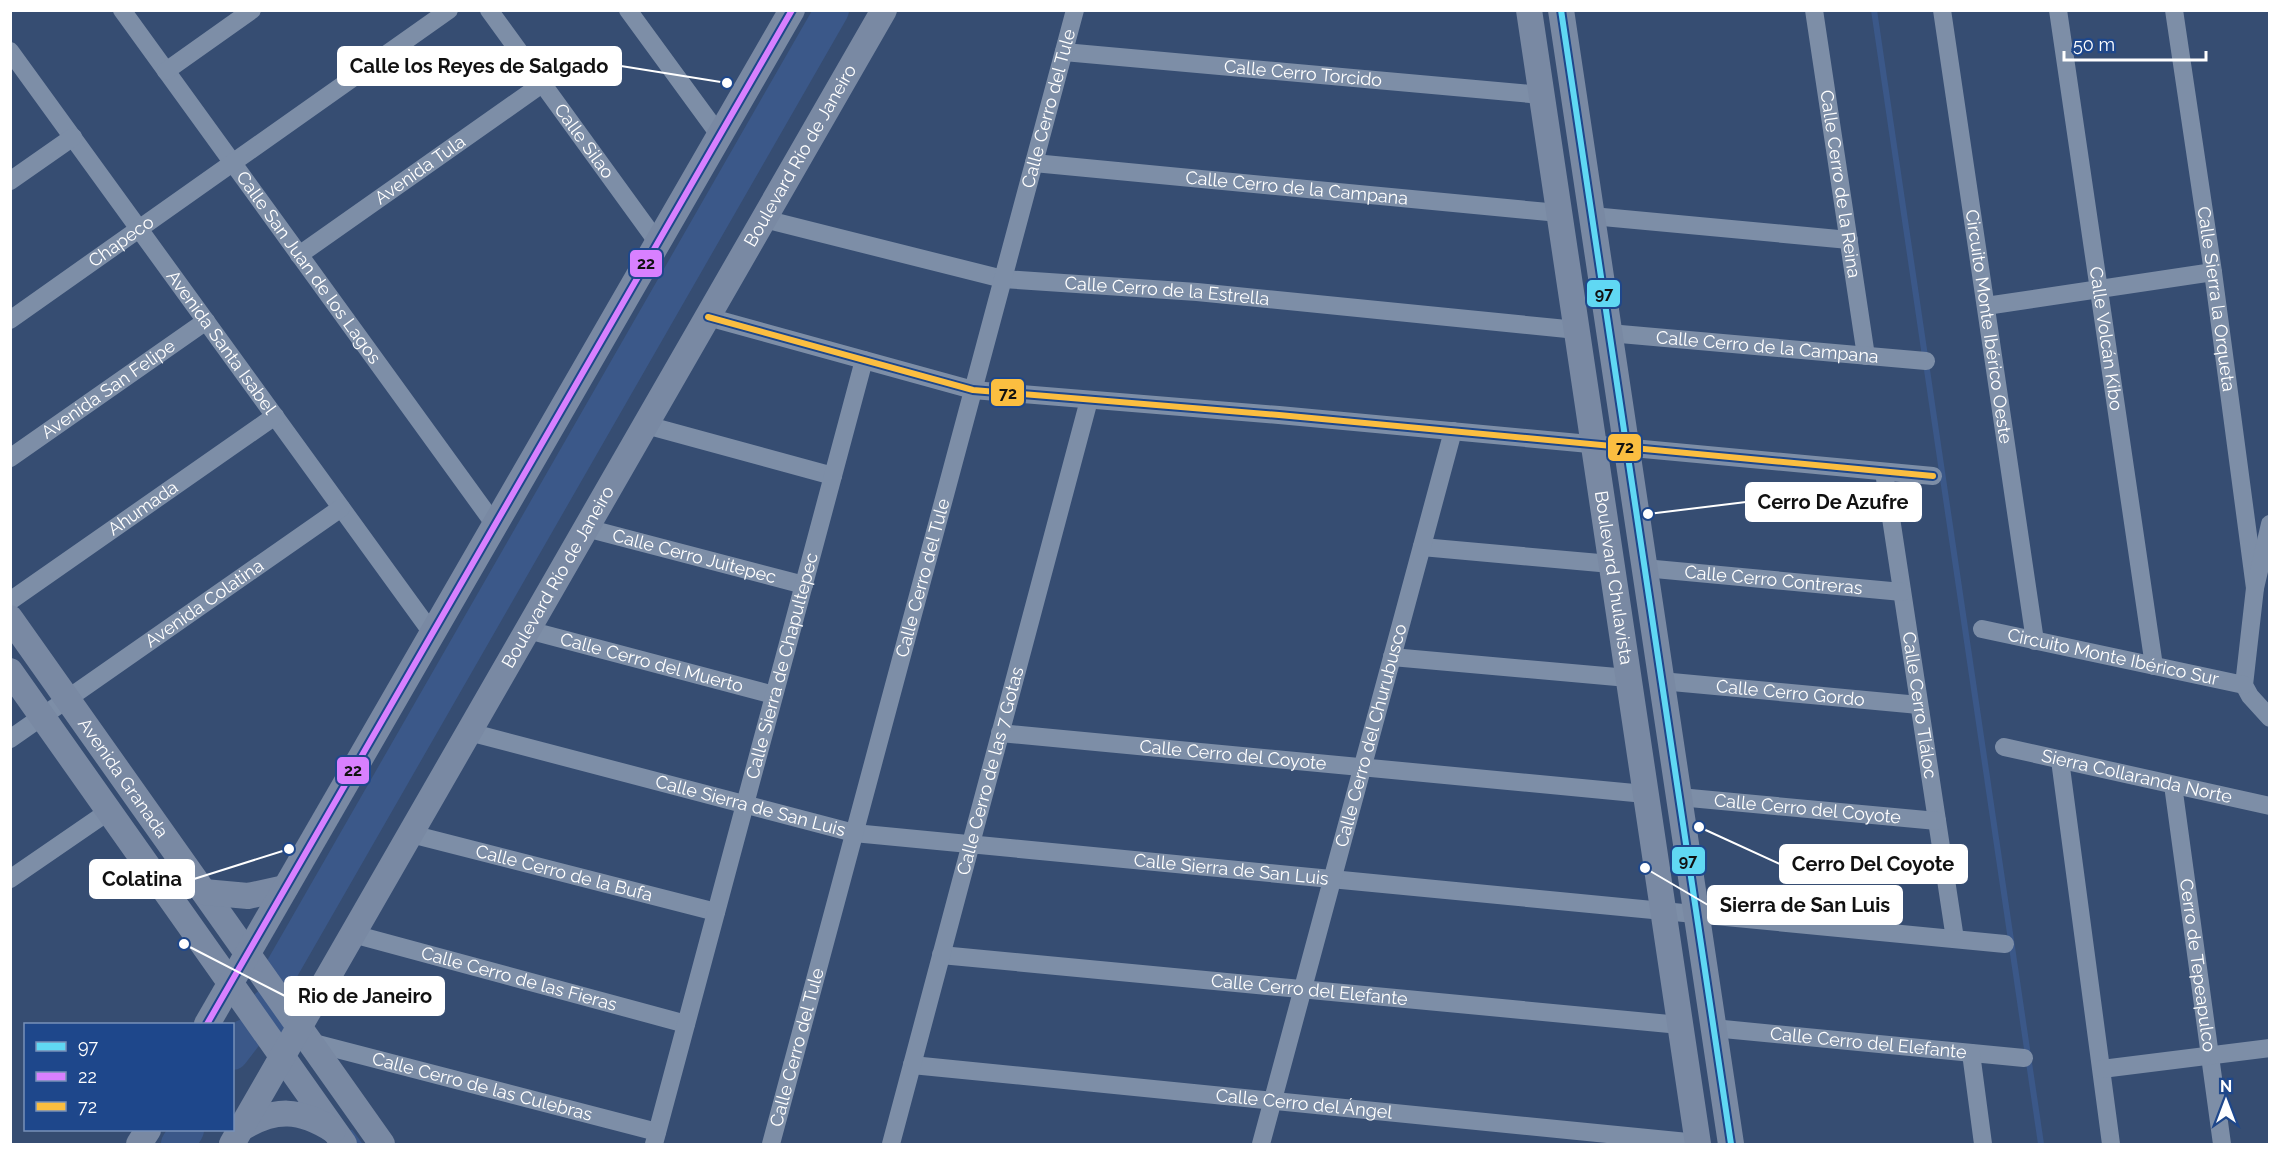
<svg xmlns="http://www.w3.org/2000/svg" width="2280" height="1155" font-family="Raleway,sans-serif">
<rect width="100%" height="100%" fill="#364d72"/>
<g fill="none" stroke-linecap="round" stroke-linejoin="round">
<!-- stream -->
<path stroke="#3b5889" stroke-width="6" d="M1874,10L2041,1144
M351,1133L359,1144"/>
<!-- river -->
<path stroke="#3b5889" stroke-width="34" d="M279,974L832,10
M262,1018L272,1019L268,1005
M232,1053L245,1036
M178,1144L187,1130"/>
<!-- street -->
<g stroke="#7d8ea7" stroke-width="18">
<path id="s1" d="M122,10L495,525"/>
<path id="s2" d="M489,10L658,243"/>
<path d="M628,10L720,136"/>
<path id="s3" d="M1814,10L1866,356"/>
<path id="s4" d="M1942,10L2035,641"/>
<path id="s5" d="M2058,10L2154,666"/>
<path id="s6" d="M2174,10L2213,272L2255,588"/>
<path id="s7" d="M10,51L432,633"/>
<path id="s8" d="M1064,52L1542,95"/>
<path d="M166,71L252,10"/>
<path id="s9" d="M1034,163L1559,213"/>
<path d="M10,181L73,137"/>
<path d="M1592,216L1849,240"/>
<path id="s10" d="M764,219L1003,279L1197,292L1577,330"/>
<path id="s11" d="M299,255L542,84"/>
<path d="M1986,306L2213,272"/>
<path d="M708,317L973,390L1279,415L1933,476"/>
<path id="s12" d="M10,320L449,10"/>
<path id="s13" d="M1609,333L1926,361"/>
<path d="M646,425L833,476"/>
<path id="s14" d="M10,458L206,321"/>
<path id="s15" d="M1884,472L1955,939"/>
<path d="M2270,524L2255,588L2244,685L2250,696L2270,718"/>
<path id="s16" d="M586,528L804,585"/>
<path d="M1422,547L1611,564"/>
<path id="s17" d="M1644,568L1902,592"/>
<path id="s18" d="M10,601L275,416"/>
<path id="s19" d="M1982,629L2244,685"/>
<path id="s20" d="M528,630L774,695"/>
<path d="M1392,657L1628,678"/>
<path id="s21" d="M1661,681L1919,705"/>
<path id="s22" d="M469,732L854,833L2005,944"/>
<path id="s23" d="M1000,733L1645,794"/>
<path id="s24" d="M10,739L341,508"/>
<path id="s25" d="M2004,747L2270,806"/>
<path d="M2060,760L2111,1144"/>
<path id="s26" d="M2173,785L2222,1144"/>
<path id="s27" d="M1679,797L1937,821"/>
<path id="s28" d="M411,834L716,912"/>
<path d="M10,879L109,811"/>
<path id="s29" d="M353,934L686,1024"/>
<path id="s30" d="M941,955L1680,1025"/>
<path id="s31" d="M1713,1028L2024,1058"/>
<path id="s32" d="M310,1042L657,1132"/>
<path d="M1971,1053L1983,1144"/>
<path id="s33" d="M912,1065L1698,1143"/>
<path d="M2102,1069L2270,1048"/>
<path id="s34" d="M654,1144L864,360"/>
<path id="s35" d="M771,1144L1075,10"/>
<path id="s36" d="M891,1144L1089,400"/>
<path id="s37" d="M1261,1144L1453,431"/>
</g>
<!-- secondary -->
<g stroke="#7989a3" stroke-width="26">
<path id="s38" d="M1529,10L1698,1144"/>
<path d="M1561,10L1731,1144"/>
<path id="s39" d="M10,618L382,1144"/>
<path d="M10,671L344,1144"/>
<path d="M204,892L248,896L285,888"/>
<path d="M207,1024L792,10"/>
<path d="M242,1128C275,1108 300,1109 333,1130"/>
<path d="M139,1144L148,1130"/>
<path id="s40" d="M232,1144L884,10"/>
</g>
<defs>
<path id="bus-1" d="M1561,10L1731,1144"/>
<path id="bus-2" d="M207,1024L792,10"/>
<path id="bus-3" d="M708,317L973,390L1279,415L1933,476"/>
</defs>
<!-- bus-1 casing -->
<use href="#bus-1" stroke="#1e478b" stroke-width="10"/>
<!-- bus-2 casing -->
<use href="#bus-2" stroke="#1e478b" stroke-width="10"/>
<!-- bus-3 casing -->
<use href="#bus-3" stroke="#1e478b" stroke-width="10"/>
<!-- bus-1 -->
<use href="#bus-1" stroke="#60d8f3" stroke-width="6"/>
<!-- bus-2 -->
<use href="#bus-2" stroke="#d880ff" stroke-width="6"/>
<!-- bus-3 -->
<use href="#bus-3" stroke="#fbbe40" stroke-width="6"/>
</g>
<g text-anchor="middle" stroke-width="5" stroke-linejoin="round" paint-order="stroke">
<!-- street labels -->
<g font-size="18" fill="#fff" stroke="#1e478b">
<text dy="6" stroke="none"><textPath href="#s8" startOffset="240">Calle Cerro Torcido</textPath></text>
<text dy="6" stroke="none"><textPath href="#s35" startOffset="1072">Calle Cerro del Tule</textPath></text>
<text dy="6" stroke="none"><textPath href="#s2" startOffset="162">Calle Silao</textPath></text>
<text dy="6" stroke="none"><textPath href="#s40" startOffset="1140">Boulevard Río de Janeiro</textPath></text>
<text dy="6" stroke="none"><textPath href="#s11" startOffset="148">Avenida Tula</textPath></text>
<text dy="6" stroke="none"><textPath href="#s3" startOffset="176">Calle Cerro de la Reina</textPath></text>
<text dy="6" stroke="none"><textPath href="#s9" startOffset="264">Calle Cerro de la Campana</textPath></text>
<text dy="6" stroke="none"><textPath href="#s12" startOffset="136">Chapeco</textPath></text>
<text dy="6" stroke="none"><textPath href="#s1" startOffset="318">Calle San Juan de los Lagos</textPath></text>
<text dy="6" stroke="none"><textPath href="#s10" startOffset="411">Calle Cerro de la Estrella</textPath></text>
<text dy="6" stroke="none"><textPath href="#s6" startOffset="292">Calle Sierra la Orqueta</textPath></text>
<text dy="6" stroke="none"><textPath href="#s4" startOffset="320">Circuito Monte Ibérico Oeste</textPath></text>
<text dy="6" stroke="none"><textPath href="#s5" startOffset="332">Calle Volcán Kibo</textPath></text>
<text dy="6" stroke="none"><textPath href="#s7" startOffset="360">Avenida Santa Isabel</textPath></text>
<text dy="6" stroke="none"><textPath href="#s13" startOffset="159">Calle Cerro de la Campana</textPath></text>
<text dy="6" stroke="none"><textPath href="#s14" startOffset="120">Avenida San Felipe</textPath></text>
<text dy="6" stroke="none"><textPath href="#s18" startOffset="162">Ahumada</textPath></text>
<text dy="6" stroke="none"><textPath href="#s16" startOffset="112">Calle Cerro Juitepec</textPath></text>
<text dy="6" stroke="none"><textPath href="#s40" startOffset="654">Boulevard Río de Janeiro</textPath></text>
<text dy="6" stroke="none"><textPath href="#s35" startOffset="586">Calle Cerro del Tule</textPath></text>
<text dy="6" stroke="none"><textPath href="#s38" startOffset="574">Boulevard Chulavista</textPath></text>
<text dy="6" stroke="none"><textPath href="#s17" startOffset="130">Calle Cerro Contreras</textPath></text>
<text dy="6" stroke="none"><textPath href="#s24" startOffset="237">Avenida Colatina</textPath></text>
<text dy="6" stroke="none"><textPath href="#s19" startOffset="134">Circuito Monte Ibérico Sur</textPath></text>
<text dy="6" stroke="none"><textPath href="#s20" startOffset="128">Calle Cerro del Muerto</textPath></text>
<text dy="6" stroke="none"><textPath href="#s34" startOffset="495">Calle Sierra de Chapultepec</textPath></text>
<text dy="6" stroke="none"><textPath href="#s21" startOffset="130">Calle Cerro Gordo</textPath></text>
<text dy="6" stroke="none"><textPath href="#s15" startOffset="236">Calle Cerro Tláloc</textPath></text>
<text dy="6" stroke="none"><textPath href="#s37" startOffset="423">Calle Cerro del Churubusco</textPath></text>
<text dy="6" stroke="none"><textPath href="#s23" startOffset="234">Calle Cerro del Coyote</textPath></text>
<text dy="6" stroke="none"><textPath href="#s36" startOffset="386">Calle Cerro de las 7 Gotas</textPath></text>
<text dy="6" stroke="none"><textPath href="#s25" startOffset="136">Sierra Collaranda Norte</textPath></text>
<text dy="6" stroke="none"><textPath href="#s39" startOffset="196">Avenida Granada</textPath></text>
<text dy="6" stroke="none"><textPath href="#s22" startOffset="291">Calle Sierra de San Luis</textPath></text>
<text dy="6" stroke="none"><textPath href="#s27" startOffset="129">Calle Cerro del Coyote</textPath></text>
<text dy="6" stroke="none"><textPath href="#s22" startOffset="777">Calle Sierra de San Luis</textPath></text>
<text dy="6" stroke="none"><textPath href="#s28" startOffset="158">Calle Cerro de la Bufa</textPath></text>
<text dy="6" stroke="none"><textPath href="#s26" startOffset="182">Cerro de Tepeapulco</textPath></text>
<text dy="6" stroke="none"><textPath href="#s29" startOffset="172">Calle Cerro de las Fieras</textPath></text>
<text dy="6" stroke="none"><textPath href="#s30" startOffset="370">Calle Cerro del Elefante</textPath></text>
<text dy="6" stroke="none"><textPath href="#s31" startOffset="156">Calle Cerro del Elefante</textPath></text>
<text dy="6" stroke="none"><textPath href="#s35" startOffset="100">Calle Cerro del Tule</textPath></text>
<text dy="6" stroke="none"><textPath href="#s32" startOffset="178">Calle Cerro de las Culebras</textPath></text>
<text dy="6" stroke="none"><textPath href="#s33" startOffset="394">Calle Cerro del Ángel</textPath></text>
</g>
</g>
<!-- callouts -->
<path fill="none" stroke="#fff" stroke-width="2" d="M727 83L621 66M1648 514L1746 502M1699 827L1780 864M289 849L194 879M1645 868L1708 905M184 944L285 996"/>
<g fill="#fff" stroke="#1e478b" stroke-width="2">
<circle cx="727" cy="83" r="6"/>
<circle cx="1648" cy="514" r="6"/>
<circle cx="1699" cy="827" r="6"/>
<circle cx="289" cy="849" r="6"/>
<circle cx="1645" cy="868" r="6"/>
<circle cx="184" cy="944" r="6"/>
</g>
<g fill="#fff" stroke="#fff" stroke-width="2">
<rect x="338" y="47" width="283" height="38" rx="6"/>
<rect x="1746" y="483" width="175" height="38" rx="6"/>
<rect x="1780" y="845" width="187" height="38" rx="6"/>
<rect x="90" y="860" width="104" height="38" rx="6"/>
<rect x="1708" y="886" width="194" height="38" rx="6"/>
<rect x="285" y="977" width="159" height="38" rx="6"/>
</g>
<g font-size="20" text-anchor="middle" font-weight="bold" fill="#111">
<text x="479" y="73">Calle los Reyes de Salgado</text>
<text x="1833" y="509">Cerro De Azufre</text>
<text x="1873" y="871">Cerro Del Coyote</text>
<text x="142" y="886">Colatina</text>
<text x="1805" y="912">Sierra de San Luis</text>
<text x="365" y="1003">Rio de Janeiro</text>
</g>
<g stroke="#1e478b" stroke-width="2">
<rect x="629" y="249" width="34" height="29" rx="6" fill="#d880ff"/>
<rect x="1586" y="279" width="35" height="29" rx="6" fill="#60d8f3"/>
<rect x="990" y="378" width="35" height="29" rx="6" fill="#fbbe40"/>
<rect x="1607" y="433" width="35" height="29" rx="6" fill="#fbbe40"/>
<rect x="336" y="756" width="34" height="29" rx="6" fill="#d880ff"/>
<rect x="1671" y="846" width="35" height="29" rx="6" fill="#60d8f3"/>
</g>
<g font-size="16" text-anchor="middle" font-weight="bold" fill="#111">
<text x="646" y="269">22</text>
<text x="1604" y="299">97</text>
<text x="1008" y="399">72</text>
<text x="1625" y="453">72</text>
<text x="353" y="776">22</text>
<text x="1688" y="866">97</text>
</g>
<!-- border -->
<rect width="2280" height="1155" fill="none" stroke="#ffffff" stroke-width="24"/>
<!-- legend -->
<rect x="24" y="1023" width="210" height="108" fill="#1e478b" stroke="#7891b9" stroke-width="1.5"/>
<rect x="36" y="1042" width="30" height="9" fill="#60d8f3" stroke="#7891b9" stroke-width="1.5"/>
<text x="78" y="1053" font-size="18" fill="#ffffff">97</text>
<rect x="36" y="1072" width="30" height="9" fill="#d880ff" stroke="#7891b9" stroke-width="1.5"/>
<text x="78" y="1083" font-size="18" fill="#ffffff">22</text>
<rect x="36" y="1102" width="30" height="9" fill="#fbbe40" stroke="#7891b9" stroke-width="1.5"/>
<text x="78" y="1113" font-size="18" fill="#ffffff">72</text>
<!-- north arrow -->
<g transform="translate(2226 1101)" stroke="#1e478b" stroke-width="4.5" paint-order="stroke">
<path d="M0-4.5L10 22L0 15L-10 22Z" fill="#ffffff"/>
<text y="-9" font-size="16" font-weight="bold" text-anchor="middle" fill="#ffffff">N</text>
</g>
<!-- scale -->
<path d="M2064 51v9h142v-9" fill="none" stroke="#ffffff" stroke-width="3"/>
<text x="2073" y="51" font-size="18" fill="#ffffff" stroke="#1e478b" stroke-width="4.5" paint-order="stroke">50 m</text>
</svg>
